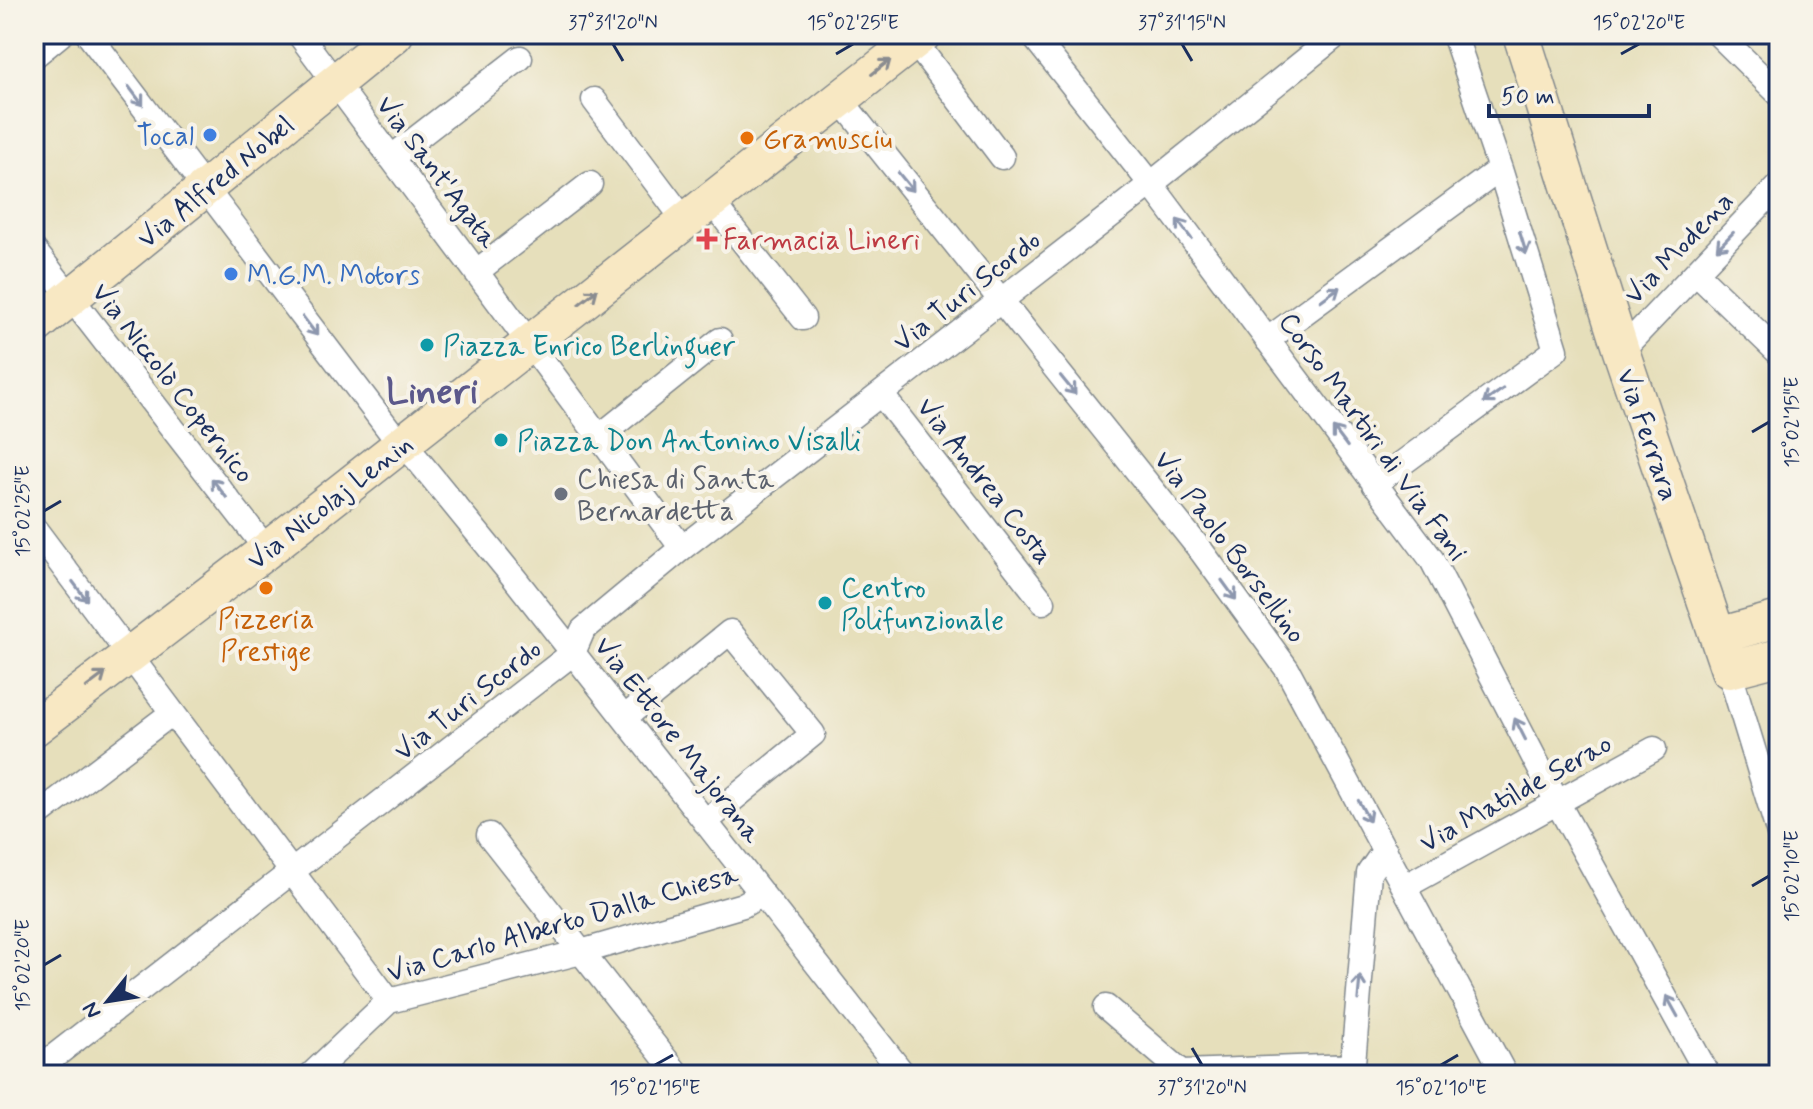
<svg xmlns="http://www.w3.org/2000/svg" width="1813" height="1109" font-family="Mynerve,sans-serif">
<rect width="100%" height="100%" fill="#f7f3e8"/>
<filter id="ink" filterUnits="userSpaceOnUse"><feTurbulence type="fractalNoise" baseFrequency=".0125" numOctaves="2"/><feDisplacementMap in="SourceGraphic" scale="16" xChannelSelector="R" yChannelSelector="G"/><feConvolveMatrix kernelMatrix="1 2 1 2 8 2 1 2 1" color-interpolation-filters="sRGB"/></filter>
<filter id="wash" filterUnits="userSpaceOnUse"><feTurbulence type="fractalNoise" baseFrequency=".006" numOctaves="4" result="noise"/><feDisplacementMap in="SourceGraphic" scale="32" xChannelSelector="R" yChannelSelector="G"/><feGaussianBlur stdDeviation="1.8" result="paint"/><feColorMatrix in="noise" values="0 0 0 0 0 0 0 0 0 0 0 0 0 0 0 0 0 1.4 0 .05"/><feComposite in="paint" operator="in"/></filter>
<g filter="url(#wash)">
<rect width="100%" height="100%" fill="#e6dfbb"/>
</g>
<g filter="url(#ink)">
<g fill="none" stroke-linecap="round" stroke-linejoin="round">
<defs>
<path id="street" d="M88,34L390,431L417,459L515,579L904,1075
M299,34L682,548
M1032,34L1151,184L1432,560L1557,802L1708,1075
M1718,34L1779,94
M914,41L1002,157
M34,56L61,34
M840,99L1202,552L1287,669L1505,1075
M594,100L685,221
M391,158L520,58
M711,201L803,318
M34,250L267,550
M476,272L590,184
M1696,273L1779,353
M1267,340L1500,169
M1621,351L1779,185
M881,394L1043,602
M599,437L720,340
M1374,484L1556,350L1500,169L1454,34
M34,528L389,1001
M1729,670L1779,834
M624,718L730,632L813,734L705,822
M34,818L172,713
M489,835L678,1075
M1404,887L1654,749
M1106,1007L1182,1072L1353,1066
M34,1072L573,653L583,630L682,548L1151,184L1338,34
M311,1075L389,1001L581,952L743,905L762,894
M1352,1075L1369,873L1385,850"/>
<path id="secondary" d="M1521,34L1621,351L1729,670L1779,657
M34,327L395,34
M1718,636L1779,619
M34,728L267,550L923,34"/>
</defs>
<!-- street casing -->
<use href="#street" stroke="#80878c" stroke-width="27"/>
<!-- secondary casing -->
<use href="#secondary" stroke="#80878c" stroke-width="39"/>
<!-- street -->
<use href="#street" stroke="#fff" stroke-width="24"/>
<!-- secondary -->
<use href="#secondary" stroke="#f8e8c3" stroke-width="36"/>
</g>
<!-- one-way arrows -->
<defs><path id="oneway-shaft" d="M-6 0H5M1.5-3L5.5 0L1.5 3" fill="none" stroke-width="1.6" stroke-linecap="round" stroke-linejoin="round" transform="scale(2)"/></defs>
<g stroke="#8a8c90">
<use href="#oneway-shaft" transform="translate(881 67) rotate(-38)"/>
<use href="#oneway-shaft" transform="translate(588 297) rotate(-38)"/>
<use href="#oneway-shaft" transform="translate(96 680) rotate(-37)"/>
</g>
<g stroke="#8d97ae">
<use href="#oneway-shaft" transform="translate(136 96) rotate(53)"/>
<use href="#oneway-shaft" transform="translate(906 182) rotate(51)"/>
<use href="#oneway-shaft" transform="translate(1184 229) rotate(-127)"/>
<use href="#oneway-shaft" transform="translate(1725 241) rotate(134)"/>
<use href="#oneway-shaft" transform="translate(1523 243) rotate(73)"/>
<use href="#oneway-shaft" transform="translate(1330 294) rotate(-36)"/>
<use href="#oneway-shaft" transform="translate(310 326) rotate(53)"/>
<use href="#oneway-shaft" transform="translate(1068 385) rotate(51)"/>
<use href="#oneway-shaft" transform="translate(1493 396) rotate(144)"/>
<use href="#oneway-shaft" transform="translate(1340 437) rotate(-127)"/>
<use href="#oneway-shaft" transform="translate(219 488) rotate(-128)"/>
<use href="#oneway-shaft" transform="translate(1229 590) rotate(54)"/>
<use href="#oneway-shaft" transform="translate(80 591) rotate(53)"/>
<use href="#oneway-shaft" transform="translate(1520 729) rotate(-117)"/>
<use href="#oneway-shaft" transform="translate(1364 811) rotate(62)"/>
<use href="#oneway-shaft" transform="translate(1359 988) rotate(-85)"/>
<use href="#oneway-shaft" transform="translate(1672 1006) rotate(-119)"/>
</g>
</g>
<!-- ticks -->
<path fill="none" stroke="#1b2f5e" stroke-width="3" d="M613,44L623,61M1182,44L1192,61M836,54L853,44M1621,54L1639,44M1752,432L1769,422M44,511L61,501M1752,886L1769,876M44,965L61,955M1192,1048L1202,1065M655,1065L673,1055M1441,1065L1458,1055"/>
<!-- markers -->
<g fill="#3f7fe0" stroke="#f7f3e8" stroke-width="3">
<circle cx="210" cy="135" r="8"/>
<circle cx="231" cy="274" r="8"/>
</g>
<g fill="#e8710a" stroke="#f7f3e8" stroke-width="3">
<circle cx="747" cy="138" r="8"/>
<circle cx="266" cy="588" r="8"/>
</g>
<path fill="#e0444e" stroke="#f7f3e8" stroke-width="3" d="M703 227h8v8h8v8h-8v8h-8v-8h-8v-8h8z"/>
<g fill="#0f9aa8" stroke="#f7f3e8" stroke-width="3">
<circle cx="427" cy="345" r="8"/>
<circle cx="501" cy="440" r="8"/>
<circle cx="825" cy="603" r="8"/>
</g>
<circle fill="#6b7280" stroke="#f7f3e8" stroke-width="3" cx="561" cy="494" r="8"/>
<g text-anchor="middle" stroke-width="8" stroke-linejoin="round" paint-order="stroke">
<!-- shop labels -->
<g font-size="28" fill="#366cbe" stroke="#f7f3e8" text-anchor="end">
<text x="194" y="145">Tocal</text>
<text x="247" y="284" text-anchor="start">M.G.M. Motors</text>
</g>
<!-- food labels -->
<g font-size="28" fill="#c56008" stroke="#f7f3e8" text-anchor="start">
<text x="763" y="148">Gramusciu</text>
<text x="266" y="628" text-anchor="middle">Pizzeria<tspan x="266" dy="32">Prestige</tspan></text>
</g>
<!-- street labels -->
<g font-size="28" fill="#1b2f5e" stroke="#f7f3e8">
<text transform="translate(438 171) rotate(53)" y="10">Via Sant'Agata</text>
<text transform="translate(215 181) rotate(-39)" y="10">Via Alfred Nobel</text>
<text transform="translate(1678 247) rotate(-46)" y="10">Via Modena</text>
<text transform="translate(966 290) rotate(-38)" y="10">Via Turi Scordo</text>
<text transform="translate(174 382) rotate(52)" y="10">Via Niccolò Copernico</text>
<text transform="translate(1649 434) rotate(71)" y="10">Via Ferrara</text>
<text transform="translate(1374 436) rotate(54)" y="10">Corso Martiri di Via Fani</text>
<text transform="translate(986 480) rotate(52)" y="10">Via Andrea Costa</text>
<text transform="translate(329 501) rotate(-38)" y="10">Via Nicolaj Lenin</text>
<text transform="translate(1231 546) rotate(53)" y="10">Via Paolo Borsellino</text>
<text transform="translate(467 699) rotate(-38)" y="10">Via Turi Scordo</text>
<text transform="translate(679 739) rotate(52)" y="10">Via Ettore Majorana</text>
<text transform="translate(1515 792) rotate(-29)" y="10">Via Matilde Serao</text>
<text transform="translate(562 922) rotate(-16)" y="10">Via Carlo Alberto Dalla Chiesa</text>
</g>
<!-- health labels -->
<g font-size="28" fill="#be3a42" stroke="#f7f3e8" text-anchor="start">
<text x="723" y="249">Farmacia Lineri</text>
</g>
<!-- culture labels -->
<g font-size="28" fill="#0d838f" stroke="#f7f3e8" text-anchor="start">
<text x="443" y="355">Piazza Enrico Berlinguer</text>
<text x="517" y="450">Piazza Don Antonino Visalli</text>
<text x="841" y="597">Centro<tspan x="841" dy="32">Polifunzionale</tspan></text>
</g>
<!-- worship labels -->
<g font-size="28" fill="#5b616d" stroke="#f7f3e8" text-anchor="start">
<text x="577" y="488">Chiesa di Santa<tspan x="577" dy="32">Bernardetta</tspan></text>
</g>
<!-- district labels -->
<g font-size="36" font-weight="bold" fill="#5b588b" stroke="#f7f3e8">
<text x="432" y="403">Lineri</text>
</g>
</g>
<!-- margin -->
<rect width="1813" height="1109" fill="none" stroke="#f7f3e8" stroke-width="88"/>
<!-- north arrow -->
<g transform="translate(108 1001) rotate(240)" stroke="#f7f3e8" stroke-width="6" paint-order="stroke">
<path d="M0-6L14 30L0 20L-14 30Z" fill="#1b2f5e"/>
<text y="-12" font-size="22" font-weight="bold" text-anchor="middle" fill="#1b2f5e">N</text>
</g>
<!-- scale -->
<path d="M1489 104v12h160v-12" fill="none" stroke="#1b2f5e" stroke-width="4"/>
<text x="1501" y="104" font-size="24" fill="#1b2f5e" stroke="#f7f3e8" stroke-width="6" paint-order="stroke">50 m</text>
<rect x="44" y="44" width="1725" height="1021" fill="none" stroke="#1b2f5e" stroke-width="3"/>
<g font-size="20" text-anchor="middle" fill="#1b2f5e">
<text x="613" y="29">37°31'20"N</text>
<text x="853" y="29">15°02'25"E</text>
<text x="1182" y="29">37°31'15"N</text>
<text x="1639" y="29">15°02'20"E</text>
<text transform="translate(1791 422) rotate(-90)" y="7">15°02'15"E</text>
<text transform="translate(22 511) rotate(-90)" y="7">15°02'25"E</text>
<text transform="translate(1791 876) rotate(-90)" y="7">15°02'10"E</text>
<text transform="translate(22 965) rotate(-90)" y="7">15°02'20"E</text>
<text x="655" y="1094">15°02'15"E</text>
<text x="1202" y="1094">37°31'20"N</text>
<text x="1441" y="1094">15°02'10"E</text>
</g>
</svg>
